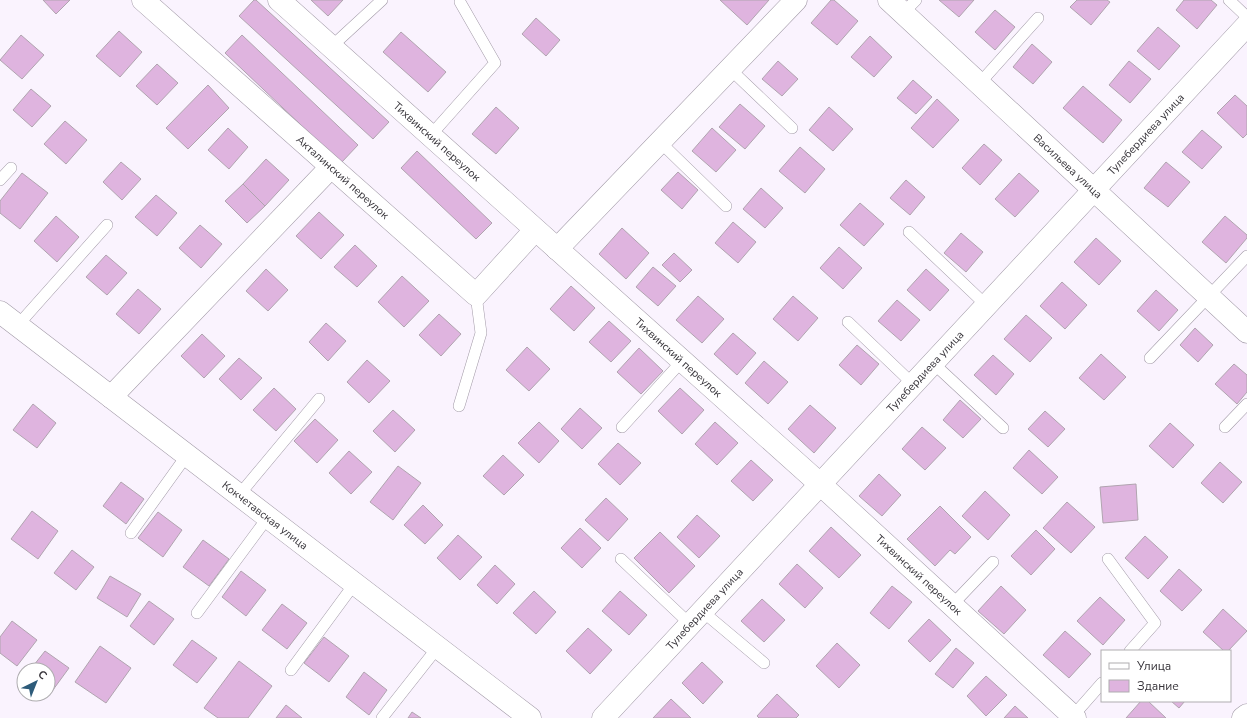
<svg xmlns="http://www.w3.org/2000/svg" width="1247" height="718" font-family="'Nunito Sans',sans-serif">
<rect width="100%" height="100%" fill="#faf3fe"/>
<!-- building -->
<path fill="#dfb4df" stroke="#b0a4af" d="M43,0H70L56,14Z
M254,0H256L389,122L373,139L239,16Z
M311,0H343L328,16Z
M720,0H769L747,25Z
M831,0H834L858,21L837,45L811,23Z
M939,0H974L959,17Z
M1077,0H1107L1110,2L1091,25L1070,7Z
M1184,0H1211L1217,5L1197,29L1176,10Z
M995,10L1015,27L995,50L975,32Z
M536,18L560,40L546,56L522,34Z
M1158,27L1180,46L1159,70L1137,51Z
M119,31L142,52L120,77L96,56Z
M401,32L446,72L428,92L383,52Z
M21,35L44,55L22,79L0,60Z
M242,35L358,145L341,163L225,53Z
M870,36L892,57L874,77L851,57Z
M1032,44L1052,62L1033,84L1013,67Z
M778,61L798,79L782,96L762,79Z
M1129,61L1151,79L1130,103L1109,85Z
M157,64L178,83L157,105L136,86Z
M913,80L932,97L916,114L897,98Z
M208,85L229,108L188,149L166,128Z
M1083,86L1122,120L1103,143L1063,108Z
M31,89L51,106L32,127L13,110Z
M1235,95L1247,106V134L1243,138L1217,113Z
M937,99L959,120L933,148L911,128Z
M740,104L765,126L745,149L719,127Z
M496,107L519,128L496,154L472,134Z
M829,107L853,129L833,151L809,130Z
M65,121L87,140L66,164L44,144Z
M228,128L248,147L229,169L208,150Z
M712,128L736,150L716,172L692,151Z
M1202,130L1222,147L1202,169L1182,152Z
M984,144L1002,160L980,185L962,168Z
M800,147L825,169L805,193L779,171Z
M417,151L492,223L476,239L401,168Z
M266,159L289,180L265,206L243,184Z
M121,162L141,179L122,200L103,182Z
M1166,162L1190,182L1168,207L1144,188Z
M678,172L698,190L682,209L661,190Z
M22,173L48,193L20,229L0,213V201Z
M1019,173L1039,191L1015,217L995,199Z
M906,180L925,197L910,215L890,198Z
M243,184L265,206L247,223L225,201Z
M761,188L783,208L765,228L743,209Z
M156,195L177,213L157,236L135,217Z
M860,203L884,224L864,246L840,225Z
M319,212L344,235L321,259L296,236Z
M56,216L79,237L57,262L34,241Z
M1225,216L1247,235V238L1226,263L1202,242Z
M733,222L756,242L738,263L715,243Z
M200,225L222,244L201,268L179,248Z
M622,228L649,253L626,279L599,254Z
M961,233L983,252L966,272L944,253Z
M1096,238L1121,261L1099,285L1074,262Z
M355,245L377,266L357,287L334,267Z
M839,247L862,268L843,289L820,268Z
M674,253L692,270L680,282L662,265Z
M106,255L127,273L107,295L86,277Z
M653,267L676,286L658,306L636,287Z
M266,269L288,290L268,311L246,291Z
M926,269L949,290L930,311L907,290Z
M402,276L429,301L404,327L378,302Z
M1062,282L1087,305L1065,329L1040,306Z
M571,286L595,308L574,331L550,309Z
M138,289L161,309L139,334L116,314Z
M1156,290L1178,310L1159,331L1137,311Z
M698,296L724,319L702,343L676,320Z
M793,296L818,318L798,341L773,319Z
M897,300L920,320L901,341L878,321Z
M439,314L461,334L441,356L419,335Z
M1026,315L1052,338L1030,362L1004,339Z
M609,321L631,341L611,362L589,342Z
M326,323L346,341L328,361L309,342Z
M1195,328L1213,345L1198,362L1180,345Z
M733,333L756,353L737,375L714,354Z
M202,334L225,356L204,378L181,356Z
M857,345L879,364L861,385L839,365Z
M527,347L550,369L529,391L506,370Z
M639,348L663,371L641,394L617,372Z
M1101,354L1126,377L1104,400L1079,378Z
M993,355L1014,374L996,395L974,375Z
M239,358L262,378L241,400L219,379Z
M367,360L390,381L369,403L347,382Z
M764,361L788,382L768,404L745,383Z
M1234,364L1247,375V392L1237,404L1215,384Z
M274,388L296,409L276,431L253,410Z
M680,388L704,410L682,434L658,411Z
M960,400L981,419L963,438L943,420Z
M33,404L56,423L37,448L13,430Z
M810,405L836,428L814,453L788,429Z
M580,408L602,428L582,449L561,429Z
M393,410L415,430L395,452L373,431Z
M1045,411L1065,429L1048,447L1028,429Z
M315,419L338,440L317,463L294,441Z
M539,422L559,441L539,463L518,443Z
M715,422L738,443L717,465L695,444Z
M1170,423L1194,445L1173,468L1149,446Z
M922,427L946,448L925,470L902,449Z
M618,443L641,463L620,485L598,464Z
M1029,450L1058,477L1042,494L1013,468Z
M349,451L372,472L351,494L329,473Z
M503,455L524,475L504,495L483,476Z
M751,460L773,480L753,501L731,481Z
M1220,462L1242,482L1223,503L1201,483Z
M398,466L421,483L393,520L370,502Z
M879,474L901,495L882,516L859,496Z
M121,482L144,499L126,524L103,506Z
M1136,484L1138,520L1103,523L1100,487Z
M985,491L1010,515L988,540L962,516Z
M606,498L628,519L608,541L585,520Z
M1067,502L1095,527L1071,553L1043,528Z
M423,505L443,525L425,544L404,525Z
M940,506L971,537L955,554L950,550L935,566L907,539Z
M32,511L58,531L38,559L11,539Z
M158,512L182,530L163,557L138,538Z
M697,515L720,536L699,558L677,537Z
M831,527L861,555L839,578L809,551Z
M580,528L601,548L582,568L561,548Z
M1036,530L1055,549L1031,575L1011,556Z
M660,532L695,566L669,593L634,558Z
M458,535L482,557L460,580L437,558Z
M1145,536L1168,557L1148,579L1125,558Z
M203,540L229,559L209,586L183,567Z
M72,550L94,567L76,590L54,573Z
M797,564L823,588L805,608L779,584Z
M495,565L515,584L497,604L477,585Z
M1179,569L1202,590L1182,611L1160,591Z
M241,571L266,590L246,616L222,597Z
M110,576L141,594L127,617L97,598Z
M892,586L912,602L889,629L870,613Z
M1001,586L1026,610L1004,634L978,611Z
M534,591L556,612L536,634L513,613Z
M620,591L647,615L629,635L602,611Z
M1100,597L1125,620L1103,645L1077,621Z
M762,599L785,620L764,642L741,621Z
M149,601L174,619L154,645L130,626Z
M282,604L307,623L287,649L262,630Z
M1223,609L1247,631L1228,651H1224L1203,632Z
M929,619L951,640L930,662L908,641Z
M12,621L37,640L17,666L0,653V637Z
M588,628L612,650L590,674L566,651Z
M1065,631L1091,654L1069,678L1043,655Z
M324,637L349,656L329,682L304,663Z
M192,640L217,658L197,683L173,665Z
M837,643L860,665L839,688L816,666Z
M100,646L131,668L106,703L75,682Z
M956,648L974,663L953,688L935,674Z
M45,651L69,668L50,694L48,692V670H30Z
M239,661L272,686L248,718H218L204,708Z
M702,662L723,682L703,704L682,683Z
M364,672L387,690L369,715L346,697Z
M986,676L1007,695L986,716L967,696Z
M777,694L799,715L796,718H759L757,716Z
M671,699L691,718H653Z
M1141,701H1148L1166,718H1126Z
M1171,701H1185L1179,708Z
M286,705L302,718H276Z
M1015,706L1028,718H1004Z
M412,712L421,718H408Z"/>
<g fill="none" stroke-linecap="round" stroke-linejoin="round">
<defs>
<path id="lane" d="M1229,0L1247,17
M903,13L916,0
M331,47L382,0
M730,69L792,128
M979,84L1038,18
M430,136L495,63L460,2
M660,142L726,206
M0,180L11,168
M909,232L986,305
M848,322L913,384
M18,325L107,225
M1150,358L1247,256
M933,363L1003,428
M459,406L481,333L476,295
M622,427L682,361
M1225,427L1247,404
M239,495L319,399
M131,533L187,455
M621,559L690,624
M1108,559L1155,623L1130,651
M952,605L993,562
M702,611L764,663
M197,613L268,517
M291,670L355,583
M1073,716L1102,683
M382,718L438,647"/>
<g id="street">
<path id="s1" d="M143,0L476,295L535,230"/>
<path id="s2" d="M279,0L820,484L1075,718"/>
<path id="s3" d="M889,0L1247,332"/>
<path d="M557,249L796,0"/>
<path id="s4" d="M0,312L530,718"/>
<path d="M111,397L331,167"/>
<path id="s5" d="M603,718L1247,25"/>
<path d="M1243,718L1247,715"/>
</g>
</defs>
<!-- lane casing -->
<use href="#lane" stroke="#a29aa7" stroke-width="12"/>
<!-- street casing -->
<use href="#street" stroke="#a29aa7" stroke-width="23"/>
<!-- lane -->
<use href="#lane" stroke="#fff" stroke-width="11"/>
<!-- street -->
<use href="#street" stroke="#fff" stroke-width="22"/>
</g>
<g text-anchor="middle" stroke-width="3" stroke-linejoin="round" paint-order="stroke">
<!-- street labels -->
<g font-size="11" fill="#363339" stroke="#fff">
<text dy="4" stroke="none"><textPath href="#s5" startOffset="797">Тулебердиева улица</textPath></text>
<text dy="4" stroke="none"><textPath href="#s2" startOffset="212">Тихвинский переулок</textPath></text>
<text dy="4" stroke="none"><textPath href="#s3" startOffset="244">Васильева улица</textPath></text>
<text dy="4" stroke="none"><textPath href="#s1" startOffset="267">Акталинский переулок</textPath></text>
<text dy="4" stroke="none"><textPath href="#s2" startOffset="536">Тихвинский переулок</textPath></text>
<text dy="4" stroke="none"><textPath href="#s5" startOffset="473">Тулебердиева улица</textPath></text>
<text dy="4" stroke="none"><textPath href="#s4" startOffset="334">Кокчетавская улица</textPath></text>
<text dy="4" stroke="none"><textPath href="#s2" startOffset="860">Тихвинский переулок</textPath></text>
<text dy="4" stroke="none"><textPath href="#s5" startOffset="149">Тулебердиева улица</textPath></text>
</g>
</g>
<!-- legend -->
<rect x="1101" y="650" width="130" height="52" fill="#ffffff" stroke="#afadb0"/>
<rect x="1109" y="663" width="20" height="6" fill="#ffffff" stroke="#afadb0"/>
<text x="1137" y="670" font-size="12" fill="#363339">Улица</text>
<rect x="1109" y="680" width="20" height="12" fill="#dfb4df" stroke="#afadb0"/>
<text x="1137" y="690" font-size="12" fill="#363339">Здание</text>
<!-- north arrow -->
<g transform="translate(36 682) rotate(43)"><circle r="19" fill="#ffffff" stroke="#afadb0"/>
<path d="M0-3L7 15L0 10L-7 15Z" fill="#2d5b7a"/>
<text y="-6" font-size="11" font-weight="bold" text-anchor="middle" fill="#363339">С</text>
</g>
</svg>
